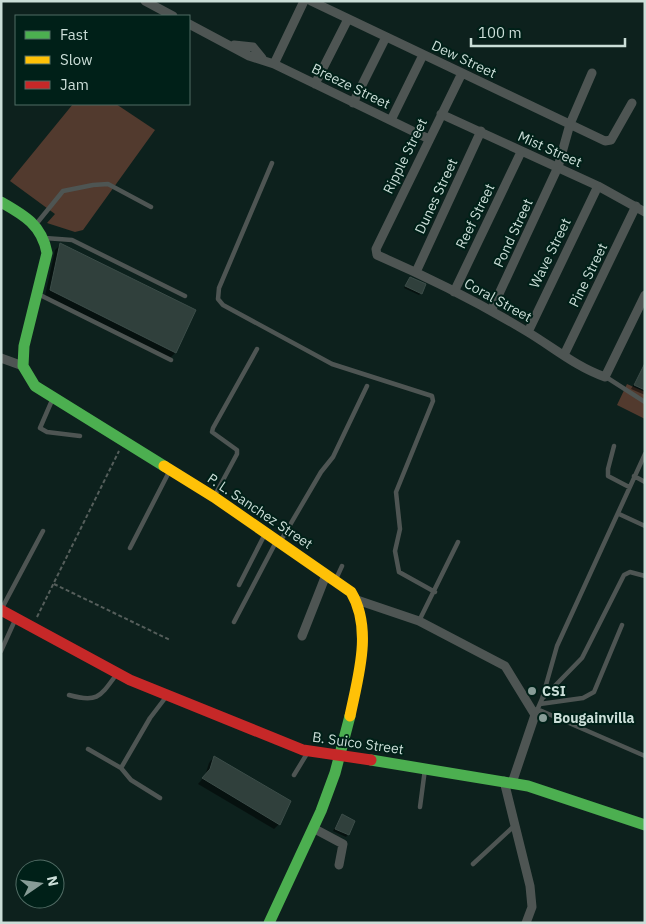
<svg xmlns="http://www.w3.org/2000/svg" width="646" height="924" font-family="'IBM Plex Sans',sans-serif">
<rect width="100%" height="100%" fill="#0d211d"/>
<!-- green -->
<path fill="#523a2e" d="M73,104H116L155,130L83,230L75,232L47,223L55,214L10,181Z
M627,384L645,392V419L617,405Z"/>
<!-- shadow -->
<path fill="#0007" d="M60,245L195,310L175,353L170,358L45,296L55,250Z
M410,278L421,293L419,295L404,288Z
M642,370L645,371V395L631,389Z
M214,757L279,824L274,829L198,784L205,776L209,763Z
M342,815L348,834L346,837L333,831Z"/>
<!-- building -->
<path fill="#30403c" stroke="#3c4d49" d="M60,243L196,310L176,353L50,290Z
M410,277L426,284L422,294L405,286Z
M645,363V390L634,385Z
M214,756L291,801L280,825L202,778L210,769Z
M342,814L355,821L349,835L335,829Z"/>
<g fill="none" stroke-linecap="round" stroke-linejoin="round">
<!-- path -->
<path stroke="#555e5b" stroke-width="2" stroke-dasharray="4 2.5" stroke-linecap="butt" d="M54,584L170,640
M37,617L119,451"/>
<!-- lane -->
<path stroke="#4e5553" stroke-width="4.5" d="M272,163L219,288L218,299L223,305L332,364L432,396L433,401L396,492L400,529L395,551L399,572L435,592
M37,223L63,191L93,185L108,184L151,207
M45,238L72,240L185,296
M38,294L171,360
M606,377L645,402
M53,398L40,428L47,432L80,436
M614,446L608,469V476L629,487
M634,476L645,482
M215,495L237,454V450L212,432L213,428L257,349
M619,514L645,526
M280,542L321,472L333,457L367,386
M130,548L169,472
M336,579L342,566
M239,585L265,534
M1,610L43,531
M419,621L458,542
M234,622L276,542
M1,651L16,618
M69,695C97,703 100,697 116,675
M543,698L582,658L624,575L630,572L645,576
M540,704L583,698L594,692L622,625
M537,709L645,756
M535,715L542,699L557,646L645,454
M88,749L121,768
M294,775L308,752
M160,798L131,780L121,768L150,718L166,697
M420,807L425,769
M473,864L514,826"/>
<!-- street -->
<path stroke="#4e5553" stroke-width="9" d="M145,1L173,16
M311,1L605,141L611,140L632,103
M189,24L249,56L274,64L429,139
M234,45L253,47L262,58
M274,64L304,1
M462,73L376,249L377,255C428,277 478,302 526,331C553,347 576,367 605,377L645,295
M315,84L348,19
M353,103L386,37
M441,114L598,186L645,212
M391,120L423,55
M416,272L481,131
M454,292L521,152
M491,311L558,167L570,124L592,73
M528,332L598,186
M564,355L636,206
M1,358L23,366
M357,600L419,621L505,666L535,715L512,783
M302,636L326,575
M504,781L530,886L532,907L526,923
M313,828L343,844L339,865"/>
<!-- fast -->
<path stroke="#4caf50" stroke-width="11" d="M1,202C24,215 42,225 47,253L24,346L23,366L35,386L164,466
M371,760L528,786L645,825
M269,923L321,811L335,773L350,716"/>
<!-- slow -->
<path stroke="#ffc107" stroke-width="11" d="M164,466L214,497L351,592C373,629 358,677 350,716"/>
<!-- jam -->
<path stroke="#c62828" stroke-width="11" d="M1,610L130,680L303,750L371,760"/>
</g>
<!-- markers -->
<g fill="#889c97" stroke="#002018" stroke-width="2">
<circle cx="532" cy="691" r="5"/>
<circle cx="543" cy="718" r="5"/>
</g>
<g text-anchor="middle" stroke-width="4" stroke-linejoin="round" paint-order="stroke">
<!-- street labels -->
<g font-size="14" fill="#cbded8" stroke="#002018">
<text transform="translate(464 59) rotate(25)" y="5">Dew Street</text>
<text transform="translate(351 86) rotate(26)" y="5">Breeze Street</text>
<text transform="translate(550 149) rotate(24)" y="5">Mist Street</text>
<text transform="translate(405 156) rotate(-64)" y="5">Ripple Street</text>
<text transform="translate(436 196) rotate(-65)" y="5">Dunes Street</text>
<text transform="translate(475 216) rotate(-64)" y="5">Reef Street</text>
<text transform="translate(513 233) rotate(-65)" y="5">Pond Street</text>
<text transform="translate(550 253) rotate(-64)" y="5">Wave Street</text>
<text transform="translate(588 275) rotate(-64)" y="5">Pine Street</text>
<text transform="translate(498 300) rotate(29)" y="5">Coral Street</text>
<text transform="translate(260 511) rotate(34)" y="5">P. L. Sanchez Street</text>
<text transform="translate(358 743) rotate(8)" y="5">B. Suico Street</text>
</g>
<!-- poi labels -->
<g font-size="14" font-weight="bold" fill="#cbded8" stroke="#002018" text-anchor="start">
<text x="542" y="696">CSI</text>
<text x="553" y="723">Bougainvilla</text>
</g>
</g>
<!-- border -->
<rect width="646" height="924" fill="none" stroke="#cbded8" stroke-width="5"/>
<!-- legend -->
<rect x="15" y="15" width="175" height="90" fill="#002018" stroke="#516c65"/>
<rect x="25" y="31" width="25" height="8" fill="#4caf50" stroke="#516c65"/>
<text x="60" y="40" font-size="15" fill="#cbded8">Fast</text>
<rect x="25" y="56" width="25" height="8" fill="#ffc107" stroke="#516c65"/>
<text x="60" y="65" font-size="15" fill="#cbded8">Slow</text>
<rect x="25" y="81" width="25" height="8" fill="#c62828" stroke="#516c65"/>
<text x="60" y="90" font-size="15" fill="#cbded8">Jam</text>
<!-- north arrow -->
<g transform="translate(40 884) rotate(77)"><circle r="24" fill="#002018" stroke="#516c65"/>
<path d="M0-4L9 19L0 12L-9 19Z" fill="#889c97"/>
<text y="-8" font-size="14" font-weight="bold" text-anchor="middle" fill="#cbded8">N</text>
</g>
<!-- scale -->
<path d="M471 38v8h154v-8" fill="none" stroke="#cbded8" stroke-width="2.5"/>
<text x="478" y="38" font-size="15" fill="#cbded8" stroke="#002018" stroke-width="4" paint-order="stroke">100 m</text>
</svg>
